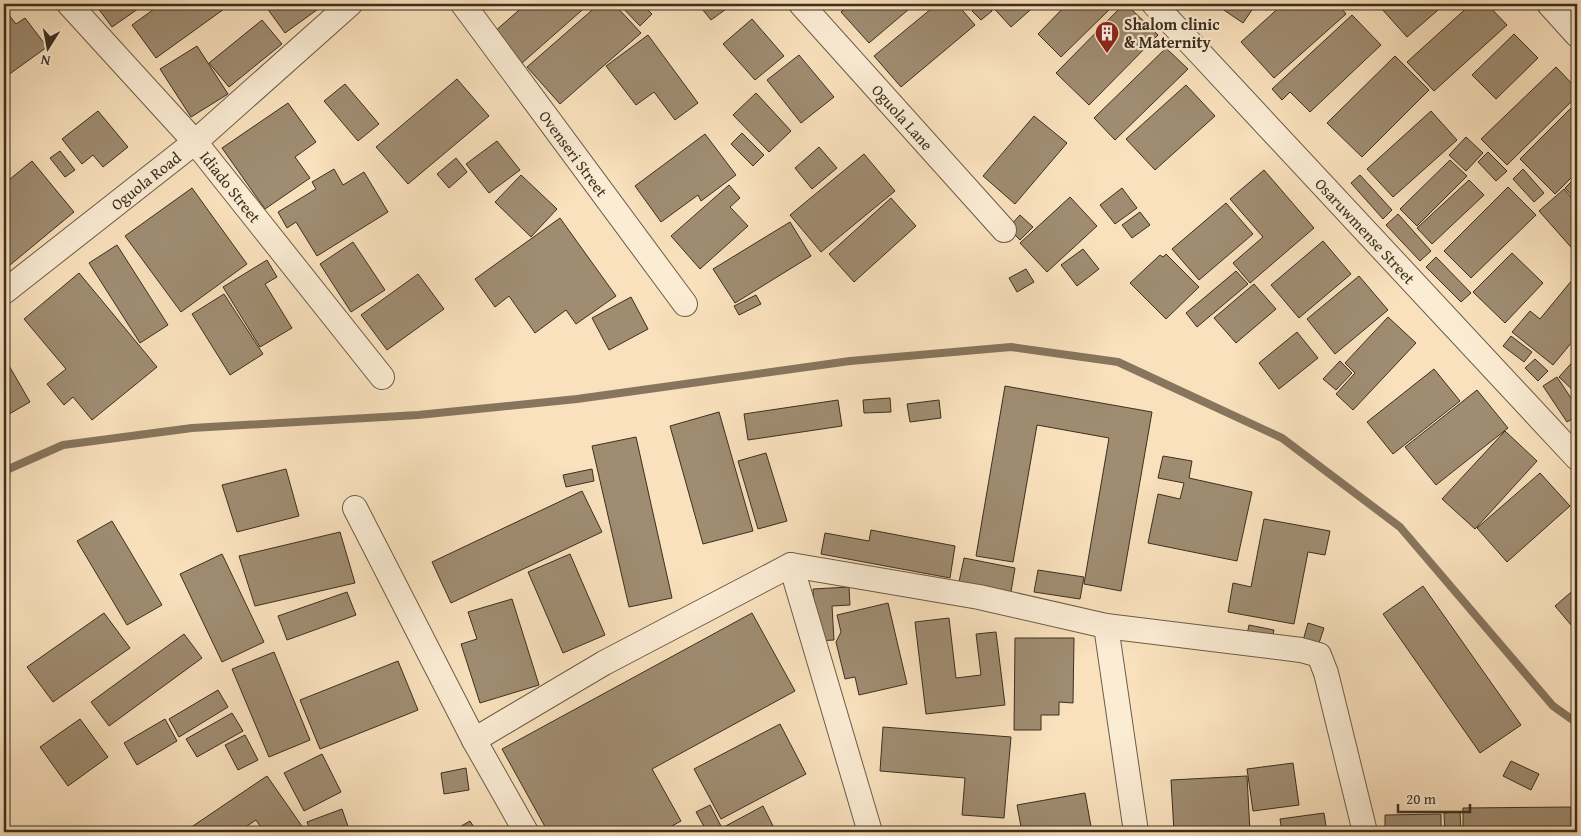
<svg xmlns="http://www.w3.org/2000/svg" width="1581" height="836" font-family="'Gentium Book Plus',serif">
<rect width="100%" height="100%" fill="#f9e1bd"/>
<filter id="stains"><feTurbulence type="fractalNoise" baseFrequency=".004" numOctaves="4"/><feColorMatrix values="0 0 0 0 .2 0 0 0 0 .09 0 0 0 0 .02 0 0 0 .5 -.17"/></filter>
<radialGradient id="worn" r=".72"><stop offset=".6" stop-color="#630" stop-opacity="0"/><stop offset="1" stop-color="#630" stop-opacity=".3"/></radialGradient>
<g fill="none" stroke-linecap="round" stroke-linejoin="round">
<!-- stream -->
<path stroke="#87755d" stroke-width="8" d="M4,471L63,445L192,428L418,415L577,399L850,361L1011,347L1118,362L1282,438L1400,527L1553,706L1577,723"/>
</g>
<!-- building -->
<path fill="#9f8c71" stroke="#3d2f1f" d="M95,4H145L112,27Z
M161,4H231L156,58L132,25Z
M264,4H325L285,33Z
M526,4H589L522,63L494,32Z
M599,4H614L641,33L560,104L527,67Z
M619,4H642L652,14L640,26Z
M698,4H733L711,20Z
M850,4H915L869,43L841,12Z
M937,4H957L975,25L901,87L874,56Z
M980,4H985L992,11L981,20L972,11Z
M990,4H1037L1011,27Z
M1067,4L1114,5L1061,57L1038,34Z
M1124,4H1126L1158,35L1089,105L1056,73Z
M1215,4H1256L1243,23Z
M1283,4H1338L1346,14L1274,78L1241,42Z
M1386,4H1445L1407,37L1381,8Z
M1471,4H1487L1507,25L1434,91L1407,62Z
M5,10L16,24L25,18L47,47L4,78V11Z
M1352,15L1381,45L1310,112L1290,92L1282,100L1272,89Z
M752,19L784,56L755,80L723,44Z
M262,20L282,44L229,87L209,63Z
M1514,34L1538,58L1496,99L1472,75Z
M648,35L698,103L675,120L654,92L636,105L606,66Z
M197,46L228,94L191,117L160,69Z
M1166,48L1188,69L1115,140L1094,118Z
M799,55L834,97L801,123L767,80Z
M1395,56L1429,90L1362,157L1327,123Z
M1556,67L1577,89V96L1507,165L1481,139Z
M457,79L489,116L408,184L376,147Z
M345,84L379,124L358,141L324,101Z
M1186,85L1215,116L1155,170L1126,139Z
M756,93L791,131L769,152L733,115Z
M1577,102V172L1555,194L1520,159Z
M288,103L316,142L295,157L310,178L265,209L222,148Z
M98,111L128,147L103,167L93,155L82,164L62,139Z
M1431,111L1457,140L1393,197L1367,169Z
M1034,116L1067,143L1015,204L983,176Z
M742,133L764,155L753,166L731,144Z
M705,134L736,175L701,201L698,195L661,222L635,186Z
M1466,137L1483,153L1466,171L1449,155Z
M497,141L520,170L489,193L466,164Z
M819,147L837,168L812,189L795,168Z
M60,151L75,170L65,177L50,158Z
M1488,152L1507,171L1496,181L1478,162Z
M864,154L895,191L821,252L790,215Z
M456,158L467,172L449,188L437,174Z
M1450,160L1467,176L1417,226L1400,209Z
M32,161L74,212L4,270V184Z
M334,169L343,185L364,172L388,212L317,256L296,222L287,228L278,212L316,189L312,182Z
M1523,169L1544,193L1534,202L1513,179Z
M1264,170L1314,228L1250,283L1233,263L1263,237L1230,199Z
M521,175L557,209L531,237L495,202Z
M1360,175L1392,210L1383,219L1351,183Z
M1577,176V201L1565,188Z
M1469,180L1484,195L1432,244L1417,228Z
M729,185L740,198L730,207L748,226L700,269L671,236Z
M1508,187L1536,215L1471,278L1444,251Z
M192,188L247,264L181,312L125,236Z
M1122,188L1137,208L1115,224L1100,205Z
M1564,189L1577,204V254L1539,211Z
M1070,197L1097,226L1047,272L1020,243Z
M891,198L916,226L854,282L829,254Z
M1226,203L1253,234L1199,280L1172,249Z
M1140,212L1150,225L1132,238L1122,225Z
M1398,214L1431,251L1420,261L1386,225Z
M1020,215L1033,227L1020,240L1008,228Z
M560,218L616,296L576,324L566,310L535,333L509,296L495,307L475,279Z
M790,222L811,256L735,303L713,269Z
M1323,241L1351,274L1299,318L1271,285Z
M353,242L385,290L351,312L320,264Z
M117,245L168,325L140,343L89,263Z
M1083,249L1099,269L1077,286L1061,265Z
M1512,253L1543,283L1505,323L1473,292Z
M1166,254L1199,287L1166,319L1130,283L1160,255L1163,257Z
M1436,257L1471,293L1461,302L1426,267Z
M267,260L277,277L265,284L292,328L260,347L223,287Z
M1026,269L1034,282L1017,292L1009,278Z
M1236,271L1248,284L1197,327L1186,313Z
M79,273L157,367L92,420L73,397L64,405L47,384L66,369L24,319Z
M418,274L444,309L387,350L361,315Z
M1577,274V336L1553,365L1512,332L1530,311L1540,319Z
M1359,276L1388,310L1335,354L1307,319Z
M1254,284L1276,309L1236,343L1214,318Z
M224,294L263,354L230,375L192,314Z
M756,295L761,304L739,315L734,306Z
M631,297L648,329L609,350L592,318Z
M1388,317L1416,343L1353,410L1336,394L1355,373L1345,363Z
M1297,332L1318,358L1279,389L1259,363Z
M1511,336L1532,352L1524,362L1503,346Z
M4,357L30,402L4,417Z
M1577,357V394L1559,377Z
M1535,359L1548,371L1538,381L1525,368Z
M1340,361L1352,373L1336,390L1323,379Z
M1434,369L1460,401L1393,454L1367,422Z
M1557,377L1577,407V416L1567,422L1543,386Z
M1005,386L1152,412L1121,591L1084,584L1109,438L1037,425L1013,562L976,556Z
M1477,390L1508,428L1436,485L1405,447Z
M890,398L891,412L864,413L863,400Z
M838,400L842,426L748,440L744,414Z
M939,400L941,418L910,422L907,404Z
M719,412L753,531L703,544L670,426Z
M1505,431L1537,461L1475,529L1442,499Z
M636,437L672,598L629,607L592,446Z
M766,453L787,521L758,529L738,461Z
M1163,456L1192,461L1189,478L1252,492L1237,561L1148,543L1158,494L1180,499L1184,483L1158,478Z
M286,469L299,516L237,532L222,485Z
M592,469L594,481L566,487L563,475Z
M1540,473L1570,506L1507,562L1477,528Z
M582,491L602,532L451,603L432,562Z
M1264,519L1330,531L1325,555L1308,552L1294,624L1228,612L1233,583L1251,587Z
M112,521L162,605L127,625L77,541Z
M871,530L955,546L950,578L821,554L825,533L869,541Z
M340,532L355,583L255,606L239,556Z
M222,554L264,642L222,662L180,574Z
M570,554L605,635L563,653L528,572Z
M964,558L1015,568L1011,592L959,582Z
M1038,570L1084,577L1080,599L1034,592Z
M1423,586L1521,725L1480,753L1383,614Z
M849,587L850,605L832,606L834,640L816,641L813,589Z
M1577,587V632L1555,606Z
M347,592L356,615L287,640L278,616Z
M512,599L539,685L480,703L461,644L477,639L468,612Z
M888,603L907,684L859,695L855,677L845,679L836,642L841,632L837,615Z
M104,613L130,648L53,702L27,667Z
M752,613L795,691L652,769L681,821L661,832H548L502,749Z
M949,618L956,678L981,675L976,634L996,632L1005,705L926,714L915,622Z
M1308,623L1324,628L1317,649L1302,644Z
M1249,625L1274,630L1271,644L1246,639Z
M184,634L202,658L109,726L91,702Z
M1015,638H1074L1073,703L1059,702V715H1041V730H1014Z
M274,652L310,740L269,757L232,669Z
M398,661L418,710L320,749L300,700Z
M218,690L228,707L179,737L169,719Z
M232,713L243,731L197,757L186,739Z
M80,719L108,757L68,786L40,747Z
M165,719L177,741L137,765L124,743Z
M780,724L806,774L721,819L694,769Z
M883,727L1011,737L1004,818L962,815L965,778L880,771Z
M245,735L258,760L238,770L225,745Z
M322,754L341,792L304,811L284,773Z
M1511,761L1539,774L1531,790L1503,776Z
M1293,763L1299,805L1253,811L1247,769Z
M466,768L469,790L444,794L441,773Z
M267,776L306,832H264L256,820L238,832H184Z
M1247,776L1250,832H1174L1171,780Z
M1085,793L1092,832H1022L1017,805Z
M710,805L722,828L763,806L776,832H707L696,812Z
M1571,807V832H1463V808Z
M342,809L350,832H311L307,822Z
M1460,812L1461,832H1445L1444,813Z
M1324,813L1327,832H1282L1280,819Z
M1441,814V832H1385V815Z
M470,821L477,832H451Z"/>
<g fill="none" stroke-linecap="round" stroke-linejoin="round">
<defs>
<g id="minor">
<path id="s1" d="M69,4L195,142L382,377"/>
<path id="s2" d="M463,4L685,304"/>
<path id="s3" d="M801,4L1004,230"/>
<path id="s4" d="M1154,4L1577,458"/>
<path d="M1549,4L1577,35"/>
<path id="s5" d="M4,292L195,142L350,4"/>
<path d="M355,508L474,740L526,832"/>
<path d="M791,565L870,832"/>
<path d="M1106,626L1136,832"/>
<path d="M474,740L604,663L791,565L979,597L1106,626L1301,650L1319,655L1326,673L1365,832"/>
</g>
</defs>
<!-- minor casing -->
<use href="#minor" stroke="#6c5c46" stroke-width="26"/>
<!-- minor -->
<use href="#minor" stroke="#fbecd4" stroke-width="24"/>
</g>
<!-- icons -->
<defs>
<symbol id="building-pin" viewBox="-11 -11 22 30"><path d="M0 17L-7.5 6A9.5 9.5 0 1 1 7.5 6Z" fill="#8f2418" stroke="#fbecd4"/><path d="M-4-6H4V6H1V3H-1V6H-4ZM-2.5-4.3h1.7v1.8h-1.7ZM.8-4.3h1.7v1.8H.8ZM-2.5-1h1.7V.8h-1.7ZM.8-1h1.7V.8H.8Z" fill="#fff"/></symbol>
</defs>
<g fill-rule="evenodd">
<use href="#building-pin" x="1093" y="19" width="28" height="38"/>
</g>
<g text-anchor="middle" stroke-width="4.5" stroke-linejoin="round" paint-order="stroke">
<!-- poi labels -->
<g font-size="16" font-weight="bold" fill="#3d2f1f" stroke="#fbecd4" text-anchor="start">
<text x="1124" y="30">Shalom clinic<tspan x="1124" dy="18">&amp; Maternity</tspan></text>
</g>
<!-- street labels -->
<g font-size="16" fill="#3d2f1f" stroke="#fbecd4">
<text dy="6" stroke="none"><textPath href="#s3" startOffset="152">Oguola Lane</textPath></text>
<text dy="6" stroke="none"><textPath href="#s2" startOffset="186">Ovenseri Street</textPath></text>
<text dy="6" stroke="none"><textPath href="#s5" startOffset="180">Oguola Road</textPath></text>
<text dy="6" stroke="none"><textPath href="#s1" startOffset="244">Idiado Street</textPath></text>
<text dy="6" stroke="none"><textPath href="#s4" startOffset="310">Osaruwmense Street</textPath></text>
</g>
</g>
<!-- margin -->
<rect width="1581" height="836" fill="none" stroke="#f9e1bd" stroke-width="20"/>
<rect x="5" y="5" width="1571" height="826" fill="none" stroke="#3d2f1f" stroke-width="2.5"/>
<rect x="10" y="10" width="1561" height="816" fill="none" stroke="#3d2f1f"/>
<!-- north arrow -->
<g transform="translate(48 48) rotate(191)" stroke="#fbecd4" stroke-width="4" paint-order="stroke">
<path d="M0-4L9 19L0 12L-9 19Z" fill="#3d2f1f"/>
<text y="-8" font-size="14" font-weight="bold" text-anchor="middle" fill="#3d2f1f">N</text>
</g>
<!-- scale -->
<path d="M1398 804v8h72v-8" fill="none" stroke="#3d2f1f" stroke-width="2.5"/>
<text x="1406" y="804" font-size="15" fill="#3d2f1f" stroke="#fbecd4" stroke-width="4" paint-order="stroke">20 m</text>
<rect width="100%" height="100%" filter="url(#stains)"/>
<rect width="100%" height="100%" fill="url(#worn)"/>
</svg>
